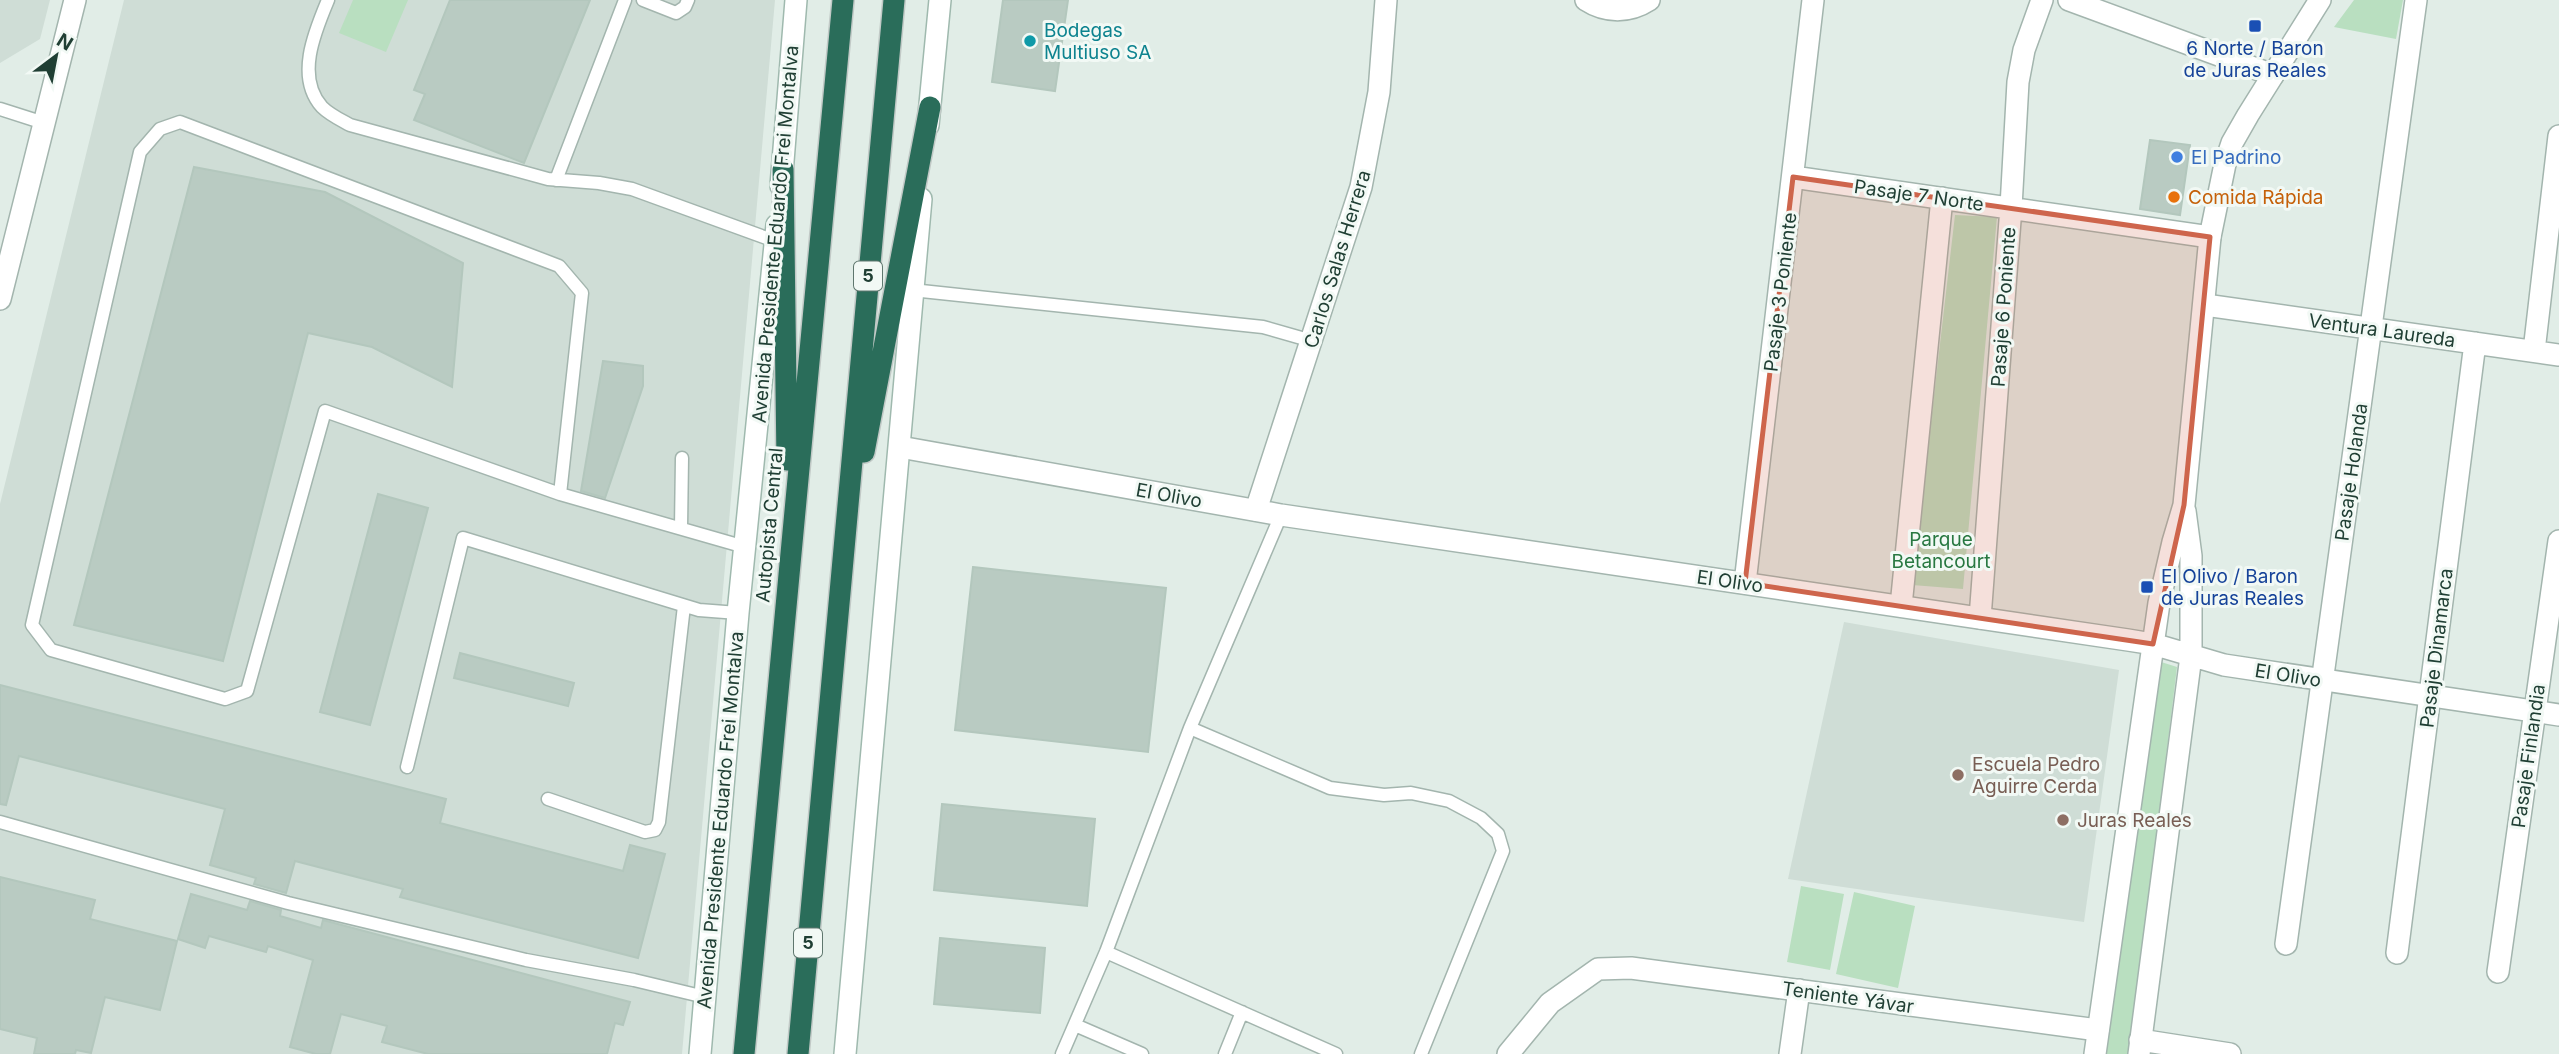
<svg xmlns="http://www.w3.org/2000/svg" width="2559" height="1054" font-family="Inter,sans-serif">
<rect width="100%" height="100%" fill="#e1ede7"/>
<!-- built -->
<path fill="#cfddd6" d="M0,0H50L40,39L0,63Z
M124,0H775L682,1054H0V504Z
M1844,622L2119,670L2084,922L1788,879Z"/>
<!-- green -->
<path fill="#b9dfc0" d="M353,0H408L386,52L339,33Z
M2354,0H2403L2396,39L2334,27Z
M1955,215L1997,217L1963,589L1912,585Z
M2158,661L2177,667L2130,1054H2106Z
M1801,886L1844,894L1830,970L1787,962Z
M1854,892L1915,906L1898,988L1836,974Z"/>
<!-- building -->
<path fill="#b9cbc2" stroke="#b3c7bd" stroke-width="2" d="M450,0H590L524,163L414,120L425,94L414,90Z
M1003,0H1068L1055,91L992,82Z
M2150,140L2190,145L2180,215L2140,209Z
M194,167L325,192L463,263L452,387L372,347L308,333L223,661L74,625Z
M603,361L643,366V386L605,498L581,491Z
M378,494L428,508L370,725L320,712Z
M973,567L1166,588L1148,752L955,730Z
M460,653L574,683L568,706L454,678Z
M0,685L446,799L440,823L623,871L630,845L665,854L638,958L400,897L403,889L295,861L286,893L254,884L256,878L210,865L225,809L19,756L6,805L0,804Z
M942,804L1095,819L1087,906L934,890Z
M0,877L95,900L90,919L177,941L160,1010L105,997L91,1053L76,1050L75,1054H34L37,1038L0,1029Z
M191,894L247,910L250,901L281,910L280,916L321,928L323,920L630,1002L623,1025L615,1023L607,1054H428L382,1042L387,1026L341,1014L330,1054H316L290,1047L313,960L268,946L266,952L209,936L205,948L178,939Z
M940,938L1045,948L1040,1013L934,1004Z"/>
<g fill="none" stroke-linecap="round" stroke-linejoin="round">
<defs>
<path id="service" d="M328,0C315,31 295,77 322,107C330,115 341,120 350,125L548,179L599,183L632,189L775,241
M643,0L676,13L685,7L688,0
M0,109L44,123
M556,180L625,0
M912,290L1263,327L1312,341
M560,494L325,411L247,691L225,699L51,650L32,625L140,152L160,129L180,122L559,266L582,293L560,494L745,547
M681,528L682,458
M1190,728L1330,788L1384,795L1411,793L1449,801L1481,818L1498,834L1503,851L1421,1054
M407,767L463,538L699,610L738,613
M548,799L645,832L655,830L659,822L684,606
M0,822L288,903L526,960L634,980L705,997
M1106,952L1336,1054
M1075,1025L1142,1054
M1062,1054L1106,952L1190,728L1281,515
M1225,1054L1242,1012"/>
<path id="minor" d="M1586,0C1606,13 1629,13 1649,0
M2069,0L2273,75
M1793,177L2210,237
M0,299L75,0
M2205,305L2559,355
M2534,351L2559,136
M1256,510L1361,187L1379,92L1386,0
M1745,583L1813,0
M1901,606L1942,198
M1980,618L2011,207L2018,82L2024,50L2042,0
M2286,944L2416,0
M2397,953L2475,343
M2498,972L2559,541
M2140,1040L2230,1054
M1508,1054L1550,1003L1598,969L1631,968L2098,1030
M1790,1054L1799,990"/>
<path id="tertiary" d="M900,447L1281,515L2128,640L2153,644L2224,665L2559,715
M2095,1054L2159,603L2173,542L2184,505L2210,237L2225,164L2232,143L2248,115L2320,0
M2139,1054L2191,656V556L2185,511"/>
<path id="secondary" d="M928,125L940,0
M781,186L796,0
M700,1054L738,613L777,225
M845,1054L921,199"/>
<path id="motorway" d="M783,169L787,460
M864,452L930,107
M744,1054L843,0
M798,1054L894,0"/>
</defs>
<!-- service casing -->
<use href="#service" stroke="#a3b5ae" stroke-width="15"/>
<!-- minor casing -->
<use href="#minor" stroke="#a3b5ae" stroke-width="24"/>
<!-- tertiary casing -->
<use href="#tertiary" stroke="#a3b5ae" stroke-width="24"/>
<!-- secondary casing -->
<use href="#secondary" stroke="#9fb9ae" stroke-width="24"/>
<!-- motorway casing -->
<use href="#motorway" stroke="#c1c9c6" stroke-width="24"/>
<!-- service -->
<use href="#service" stroke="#fff" stroke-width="12"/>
<!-- minor -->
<use href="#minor" stroke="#fff" stroke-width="21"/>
<!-- tertiary -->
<use href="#tertiary" stroke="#fff" stroke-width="21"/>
<!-- secondary -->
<use href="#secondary" stroke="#fff" stroke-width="21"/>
<!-- motorway -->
<use href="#motorway" stroke="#2a6d5a" stroke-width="21"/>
</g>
<!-- marked area -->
<path fill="#ce654c" fill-opacity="0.2" stroke="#ce654c" stroke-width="5" stroke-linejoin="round" d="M1793,177L2210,237L2184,505L2153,644L1745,583Z"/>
<!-- markers -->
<g fill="#1a4fb4" stroke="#f2f9f5" stroke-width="2.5">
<rect x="2248" y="19" width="14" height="14" rx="3.5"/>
<rect x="2140" y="580" width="14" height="14" rx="3.5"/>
</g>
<circle fill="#0f9aa8" stroke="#f2f9f5" stroke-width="2.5" cx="1030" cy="41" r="7"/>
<circle fill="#3f7fe0" stroke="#f2f9f5" stroke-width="2.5" cx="2177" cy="157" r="7"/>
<circle fill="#e8710a" stroke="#f2f9f5" stroke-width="2.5" cx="2174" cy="197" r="7"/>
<g fill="#8d6e63" stroke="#f2f9f5" stroke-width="2.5">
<circle cx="1958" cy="775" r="7"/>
<circle cx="2063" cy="820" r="7"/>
</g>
<g text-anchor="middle" stroke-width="6" stroke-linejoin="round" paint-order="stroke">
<!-- shield labels -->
<g fill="#f2f9f5" stroke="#5f776e" stroke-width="2">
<rect x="854" y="261.5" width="28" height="29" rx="5"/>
<rect x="794" y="928.5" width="28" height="29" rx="5"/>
</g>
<g font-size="18" font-weight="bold" fill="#203f34">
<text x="868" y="282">5</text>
<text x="808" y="949">5</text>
</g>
<!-- culture labels -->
<g font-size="19" fill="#0d838f" stroke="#f2f9f5" text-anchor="start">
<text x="1044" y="37">Bodegas<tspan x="1044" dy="22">Multiuso SA</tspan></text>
</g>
<!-- transit labels -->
<g font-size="19" fill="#164399" stroke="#f2f9f5">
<text x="2255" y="55">6 Norte / Baron<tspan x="2255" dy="22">de Juras Reales</tspan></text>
<text x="2161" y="583" text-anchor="start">El Olivo / Baron<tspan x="2161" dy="22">de Juras Reales</tspan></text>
</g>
<!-- shop labels -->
<g font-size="19" fill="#366cbe" stroke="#f2f9f5" text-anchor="start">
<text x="2191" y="164">El Padrino</text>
</g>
<!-- street labels -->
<g font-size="19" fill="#203f34" stroke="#f2f9f5">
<text transform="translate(1919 195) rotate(8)" y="7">Pasaje 7 Norte</text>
<text transform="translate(775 234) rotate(-85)" y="7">Avenida Presidente Eduardo Frei Montalva</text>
<text transform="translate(1337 259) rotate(-73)" y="7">Carlos Salas Herrera</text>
<text transform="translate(1780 292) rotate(-83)" y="7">Pasaje 3 Poniente</text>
<text transform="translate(2003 307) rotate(-86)" y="7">Pasaje 6 Poniente</text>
<text transform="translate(2382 330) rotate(8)" y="7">Ventura Laureda</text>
<text transform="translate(2351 472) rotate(-82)" y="7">Pasaje Holanda</text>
<text transform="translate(1169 495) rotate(10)" y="7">El Olivo</text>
<text transform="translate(769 525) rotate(-85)" y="7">Autopista Central</text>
<text transform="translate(1730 581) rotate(8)" y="7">El Olivo</text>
<text transform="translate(2436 648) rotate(-83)" y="7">Pasaje Dinamarca</text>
<text transform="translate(2288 675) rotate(9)" y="7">El Olivo</text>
<text transform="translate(2528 756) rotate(-82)" y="7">Pasaje Finlandia</text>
<text transform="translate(720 820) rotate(-85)" y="7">Avenida Presidente Eduardo Frei Montalva</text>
<text transform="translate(1848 997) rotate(8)" y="7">Teniente Yávar</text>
</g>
<!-- food labels -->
<g font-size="19" fill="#c56008" stroke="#f2f9f5" text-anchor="start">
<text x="2188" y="204">Comida Rápida</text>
</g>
<!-- park labels -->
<g font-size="19" fill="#287841" stroke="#f2f9f5">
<text x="1941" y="546">Parque<tspan x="1941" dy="22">Betancourt</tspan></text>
</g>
<!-- education labels -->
<g font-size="19" fill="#785e54" stroke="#f2f9f5" text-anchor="start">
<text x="1972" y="771">Escuela Pedro<tspan x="1972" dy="22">Aguirre Cerda</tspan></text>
<text x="2077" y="827">Juras Reales</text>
</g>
</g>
<!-- north arrow -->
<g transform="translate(56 56) rotate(32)" stroke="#f2f9f5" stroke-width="5" paint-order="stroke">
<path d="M0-5L12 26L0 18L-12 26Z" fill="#203f34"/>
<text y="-10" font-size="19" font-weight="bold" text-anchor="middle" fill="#203f34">N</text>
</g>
</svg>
